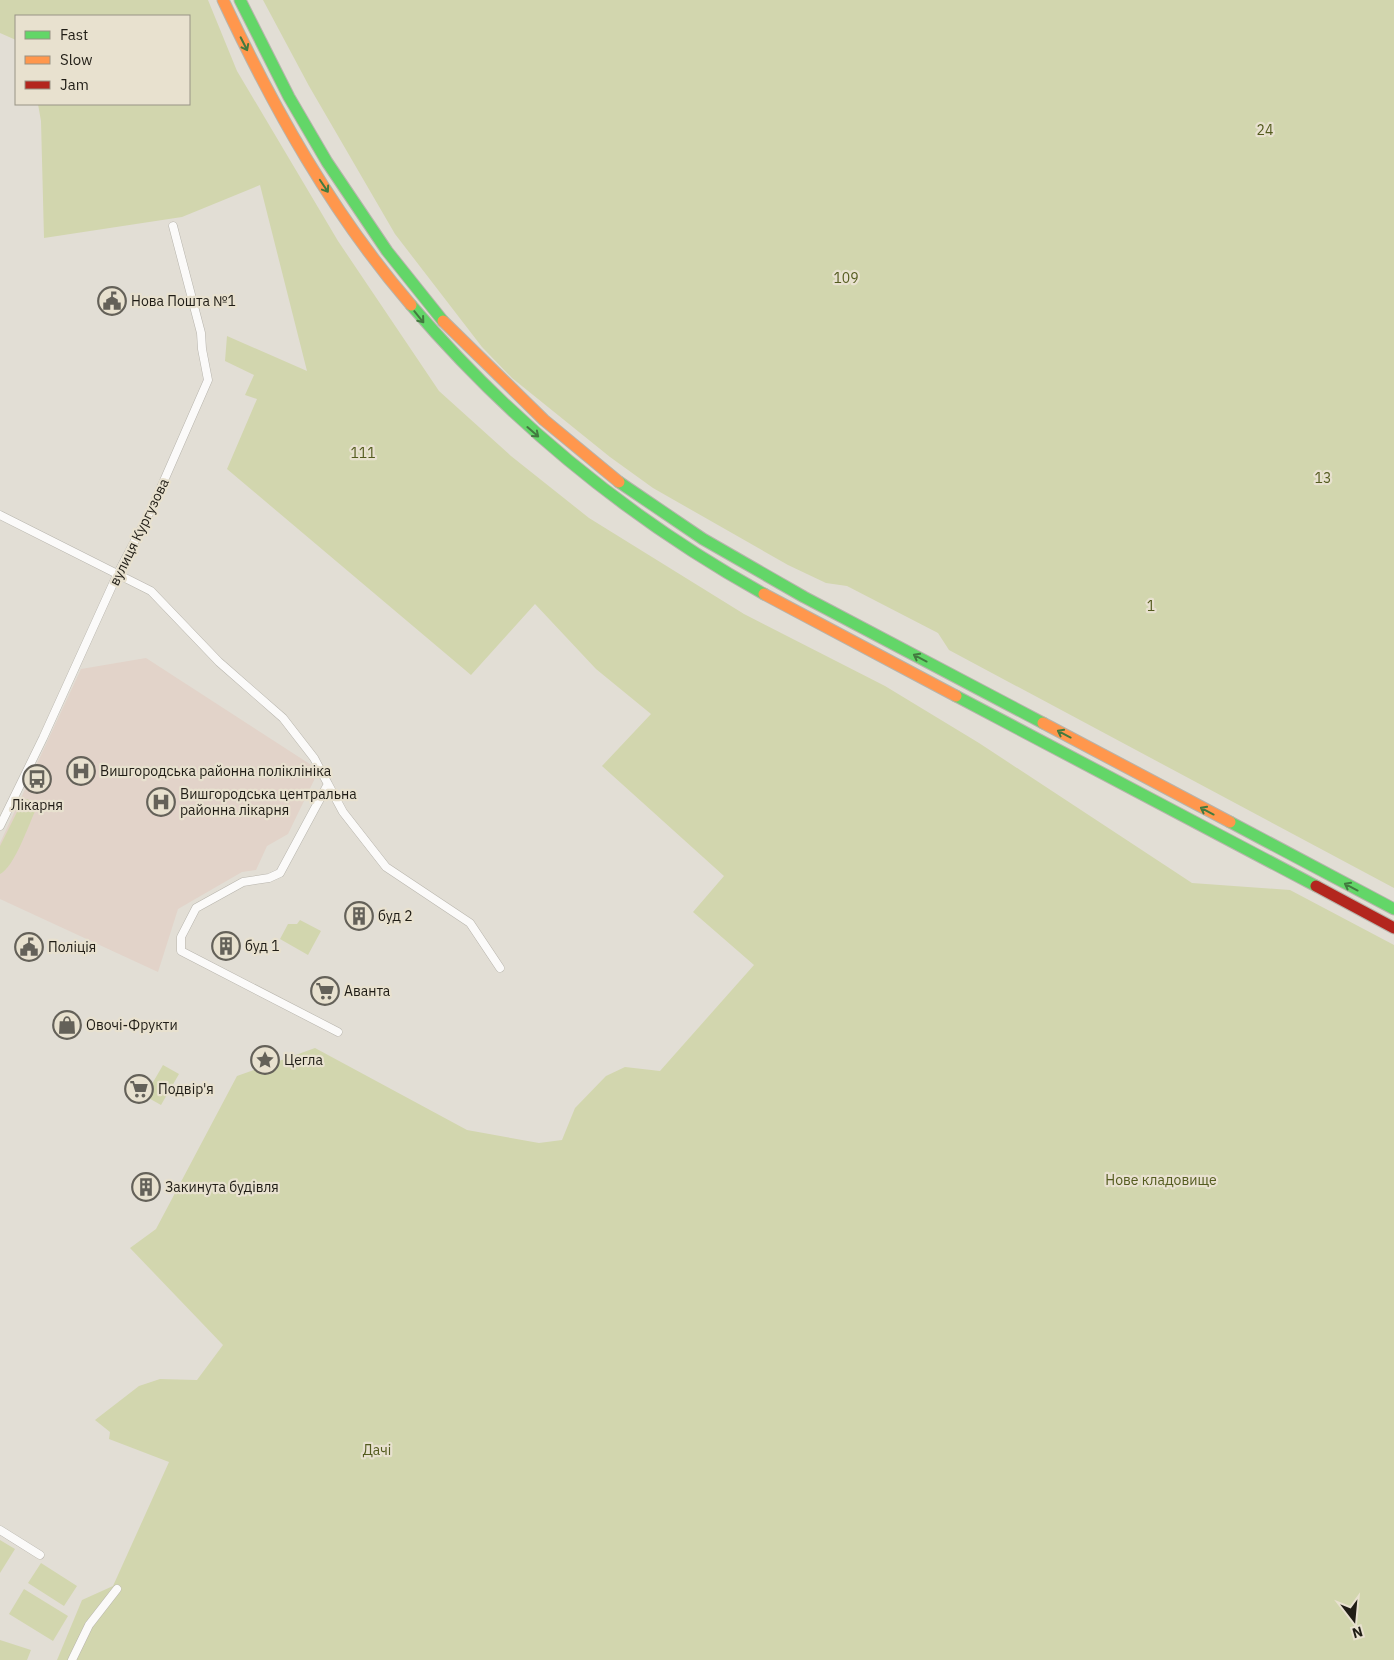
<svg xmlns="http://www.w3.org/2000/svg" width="1394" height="1660" font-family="'IBM Plex Sans',sans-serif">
<rect width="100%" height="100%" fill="#e2ded5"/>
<!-- medical -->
<path fill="#e2d3c9" d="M146,658L319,770L288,834L267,846L256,870L242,872L178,909L158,972L0,899V843L81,669Z"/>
<!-- green -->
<path fill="#d2d6ae" d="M0,0H208L237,71L338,241L439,391L511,456L589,518L744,614L885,686L979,743L1192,883L1290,890L1394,945V1660H57L82,1600L113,1586L169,1462L109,1439L110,1432L95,1420L139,1386L160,1379L197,1380L223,1345L130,1248L156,1229L237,1076L315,1048L467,1130L539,1143L562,1140L575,1108L606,1076L625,1067L660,1071L754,965L693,912L724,876L602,766L651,714L596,669L535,604L471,675L227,469L257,399L245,395L254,375L225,361L227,336L307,371L260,185L182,217L44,238L41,121L38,104H189V16H16V40L0,33Z
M263,0H1394V888L949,650L938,633L847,586L826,583L788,565L653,488L610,457L512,378L482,347L395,234L309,86Z
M27,799L35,803L36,809C29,824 14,868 0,874V846L22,802Z
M300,920L321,931L308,955L280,939L288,924H297Z
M163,1065L179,1074L161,1105L145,1096Z
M0,1540L15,1549L0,1573Z
M41,1563L77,1586L64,1606L28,1583Z
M24,1589L68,1616L53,1641L9,1614Z
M0,1640L31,1650L27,1660H0Z"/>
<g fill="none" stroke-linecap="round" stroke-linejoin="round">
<defs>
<path id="street" d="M0,515L151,591L219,662L283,718L314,758L328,784L280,873L269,878L243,882L196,908L181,937V951L338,1032
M328,784L343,812L386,867L470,923L500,968
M0,826L43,738L117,575L152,508L208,380L202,349L201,333L173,226
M0,1530L40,1555
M72,1660L89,1625L117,1589"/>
<path id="fast" d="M240,0L289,97L327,162L387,251L443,321
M411,305C511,422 629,519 764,594
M619,482L703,539L804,597L1043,723
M956,696L1316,886
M1230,822L1394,909"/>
<path id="slow" d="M223,0C274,109 332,213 411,305
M443,321L544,420L619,482
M764,594L956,696
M1043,723L1230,822"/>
<path id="jam" d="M1316,886L1394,928"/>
</defs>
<!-- street casing -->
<use href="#street" stroke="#b7b4ac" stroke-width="9"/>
<!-- fast casing -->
<use href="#fast" stroke="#b7b4ac" stroke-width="13"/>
<!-- slow casing -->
<use href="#slow" stroke="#b7b4ac" stroke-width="13"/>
<!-- jam casing -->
<use href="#jam" stroke="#b7b4ac" stroke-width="13"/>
<!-- street -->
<use href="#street" stroke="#fbfaf9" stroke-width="8"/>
<!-- fast -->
<use href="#fast" stroke="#63d668" stroke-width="11"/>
<!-- slow -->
<use href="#slow" stroke="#ff974d" stroke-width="11"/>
<!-- jam -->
<use href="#jam" stroke="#b3261e" stroke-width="11"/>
</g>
<!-- one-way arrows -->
<defs><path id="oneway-shaft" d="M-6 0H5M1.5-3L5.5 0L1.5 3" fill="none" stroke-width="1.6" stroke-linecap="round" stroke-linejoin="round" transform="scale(1.25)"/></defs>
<g stroke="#427a3f">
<use href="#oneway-shaft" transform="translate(244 44) rotate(63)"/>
<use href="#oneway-shaft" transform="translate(324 186) rotate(56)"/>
<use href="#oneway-shaft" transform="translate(419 317) rotate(51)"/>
<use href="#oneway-shaft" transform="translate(533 432) rotate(41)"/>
<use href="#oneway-shaft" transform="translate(920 658) rotate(-152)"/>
<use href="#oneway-shaft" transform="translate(1064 734) rotate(-152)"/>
<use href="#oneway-shaft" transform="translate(1207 811) rotate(-152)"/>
<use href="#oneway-shaft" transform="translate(1351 887) rotate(-152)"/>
</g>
<!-- icons -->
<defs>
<symbol id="civic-ring" viewBox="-11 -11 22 22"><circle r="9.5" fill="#e8e1cf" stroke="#646159" stroke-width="1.5"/><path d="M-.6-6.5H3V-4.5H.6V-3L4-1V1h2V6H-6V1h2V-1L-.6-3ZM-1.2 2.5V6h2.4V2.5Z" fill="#646159"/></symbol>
<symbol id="hospital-ring" viewBox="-11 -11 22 22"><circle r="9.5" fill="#e8e1cf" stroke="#646159" stroke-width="1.5"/><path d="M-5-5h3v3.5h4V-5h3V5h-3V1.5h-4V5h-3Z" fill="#646159"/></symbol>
<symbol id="bus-ring" viewBox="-11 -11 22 22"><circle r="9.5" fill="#e8e1cf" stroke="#646159" stroke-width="1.5"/><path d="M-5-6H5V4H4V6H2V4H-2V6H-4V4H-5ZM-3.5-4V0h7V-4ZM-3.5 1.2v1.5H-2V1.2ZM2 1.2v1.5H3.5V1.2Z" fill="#646159"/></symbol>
<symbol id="building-ring" viewBox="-11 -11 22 22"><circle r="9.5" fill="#e8e1cf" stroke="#646159" stroke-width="1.5"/><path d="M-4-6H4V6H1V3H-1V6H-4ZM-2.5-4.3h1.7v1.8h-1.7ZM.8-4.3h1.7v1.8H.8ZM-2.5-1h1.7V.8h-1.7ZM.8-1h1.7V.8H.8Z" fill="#646159"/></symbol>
<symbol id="supermarket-ring" viewBox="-11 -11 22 22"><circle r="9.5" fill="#e8e1cf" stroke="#646159" stroke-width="1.5"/><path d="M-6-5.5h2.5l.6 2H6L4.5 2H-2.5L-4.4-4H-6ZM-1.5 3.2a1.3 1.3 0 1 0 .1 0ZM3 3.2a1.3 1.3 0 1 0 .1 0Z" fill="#646159"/></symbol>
<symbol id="shop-ring" viewBox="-11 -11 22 22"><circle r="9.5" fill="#e8e1cf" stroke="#646159" stroke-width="1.5"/><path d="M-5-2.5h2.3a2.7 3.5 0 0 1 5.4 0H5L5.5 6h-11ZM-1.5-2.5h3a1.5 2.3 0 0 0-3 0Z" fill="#646159"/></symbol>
<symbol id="sight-ring" viewBox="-11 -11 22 22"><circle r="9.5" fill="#e8e1cf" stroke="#646159" stroke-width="1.5"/><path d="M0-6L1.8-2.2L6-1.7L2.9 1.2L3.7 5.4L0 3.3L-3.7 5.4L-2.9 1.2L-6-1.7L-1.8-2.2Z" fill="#646159"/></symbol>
</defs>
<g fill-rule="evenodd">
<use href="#civic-ring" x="96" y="285" width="32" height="32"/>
<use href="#hospital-ring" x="65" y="755" width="32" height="32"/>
<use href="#bus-ring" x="21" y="763" width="32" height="32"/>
<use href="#hospital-ring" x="145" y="786" width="32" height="32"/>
<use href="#building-ring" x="343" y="900" width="32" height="32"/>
<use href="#building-ring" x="210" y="930" width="32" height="32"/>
<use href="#civic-ring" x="13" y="931" width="32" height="32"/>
<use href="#supermarket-ring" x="309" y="975" width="32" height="32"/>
<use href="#shop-ring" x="51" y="1009" width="32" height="32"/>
<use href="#sight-ring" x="249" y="1044" width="32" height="32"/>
<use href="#supermarket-ring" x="123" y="1073" width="32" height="32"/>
<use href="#building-ring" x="130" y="1171" width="32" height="32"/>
</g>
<g text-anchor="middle" stroke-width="4.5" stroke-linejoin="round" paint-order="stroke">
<!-- park labels -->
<g font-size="14" fill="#545b1f" stroke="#e8e1cf">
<text x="1265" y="135">24</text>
<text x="846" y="283">109</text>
<text x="363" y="458">111</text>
<text x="1323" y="483">13</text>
<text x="1151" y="611">1</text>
<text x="1161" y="1185">Нове кладовище</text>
<text x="377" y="1455">Дачі</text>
</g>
<!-- poi labels -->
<g font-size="14" fill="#201d16" stroke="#e8e1cf" text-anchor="start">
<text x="131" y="306">Нова Пошта №1</text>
<text x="100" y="776">Вишгородська районна поліклініка</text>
<text x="180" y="799">Вишгородська центральна<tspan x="180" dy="16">районна лікарня</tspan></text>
<text x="37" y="810" text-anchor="middle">Лікарня</text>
<text x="378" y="921">буд 2</text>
<text x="245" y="951">буд 1</text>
<text x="48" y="952">Поліція</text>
<text x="344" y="996">Аванта</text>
<text x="86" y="1030">Овочі-Фрукти</text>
<text x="284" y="1065">Цегла</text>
<text x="158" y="1094">Подвір'я</text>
<text x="165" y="1192">Закинута будівля</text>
</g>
<!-- street labels -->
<g font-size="14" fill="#201d16" stroke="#e8e1cf">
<text transform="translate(139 532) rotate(-64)" y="5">вулиця Кургузова</text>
</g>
</g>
<!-- legend -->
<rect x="15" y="15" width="175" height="90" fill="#e8e1cf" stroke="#989385"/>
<rect x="25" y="31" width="25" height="8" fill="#63d668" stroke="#989385"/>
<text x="60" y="40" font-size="15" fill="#201d16">Fast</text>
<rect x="25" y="56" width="25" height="8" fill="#ff974d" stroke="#989385"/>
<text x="60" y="65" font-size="15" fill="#201d16">Slow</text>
<rect x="25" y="81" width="25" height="8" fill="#b3261e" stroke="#989385"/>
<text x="60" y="90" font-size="15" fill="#201d16">Jam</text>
<!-- north arrow -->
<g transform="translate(1354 1620) rotate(164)" stroke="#e8e1cf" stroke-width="4" paint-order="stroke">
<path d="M0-4L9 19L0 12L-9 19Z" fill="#201d16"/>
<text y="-8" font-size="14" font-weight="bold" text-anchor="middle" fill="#201d16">N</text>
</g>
</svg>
